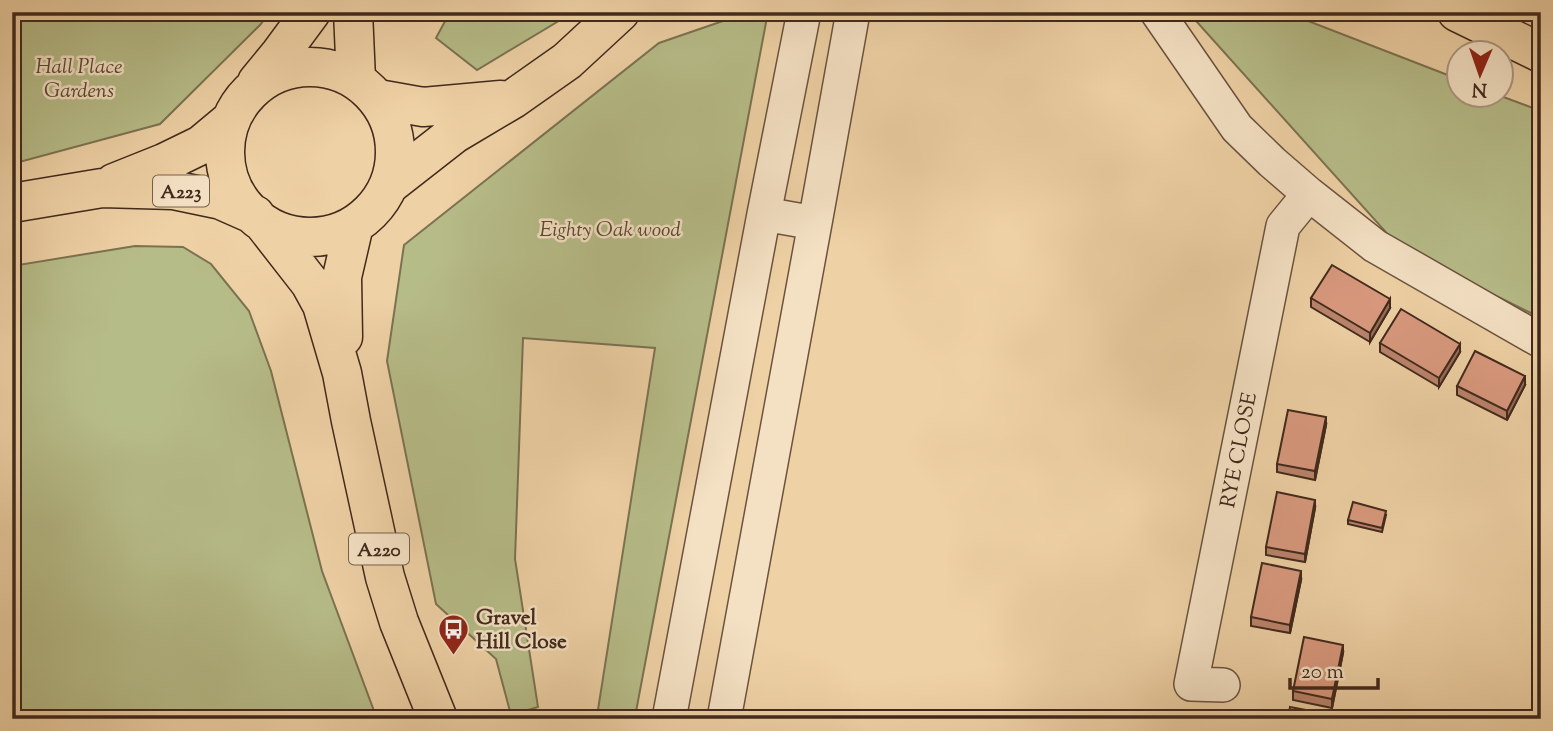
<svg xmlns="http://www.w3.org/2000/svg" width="1553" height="731" font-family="'Sorts Mill Goudy',serif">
<rect width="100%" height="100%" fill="#eed1a5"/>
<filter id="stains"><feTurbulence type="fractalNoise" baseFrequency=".00286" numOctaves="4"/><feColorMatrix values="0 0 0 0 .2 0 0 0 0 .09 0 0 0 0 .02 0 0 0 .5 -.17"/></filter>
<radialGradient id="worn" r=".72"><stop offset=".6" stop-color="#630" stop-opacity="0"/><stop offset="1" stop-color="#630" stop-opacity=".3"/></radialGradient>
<!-- green -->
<path fill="#b6bc88" stroke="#7c7252" stroke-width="2" d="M12,12H270L260,25L160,124L12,164Z
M450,12H569L562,19L477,70L436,38Z
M749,12H768L635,717L597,716L655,348L523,338L515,559L538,707L511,715L496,659L436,604L387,361L404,245L659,43Z
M1188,12H1285L1458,79V94L1498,95L1541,111V318L1401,249Z
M135,246L183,247L211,264L249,311L271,371L322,571L377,719H12V266Z"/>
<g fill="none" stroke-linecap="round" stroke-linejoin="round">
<defs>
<path id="street" d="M1157,12L1237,128L1272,162L1309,194L1375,246L1541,341
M764,214L804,12
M815,223L853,12
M1223,685L1191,684L1283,226L1309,194
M669,719L764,214L815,223L724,719"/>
<path id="primary" d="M353,12L356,79
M225 152a85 85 0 1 1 170 0a85 85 0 1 1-170 0Z
M257,82L280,54L311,12
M114,183L164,163L201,145L231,120
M12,203L102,188L173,190L221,200L255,215
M264,224L310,283L322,305L342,373L351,421L385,577L399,622L438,719
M343,337L342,277L354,225"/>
<path id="highway" d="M1457,12L1541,53
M378,99L423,107L501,100
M390,184L454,134L513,99L567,61L620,12"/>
</defs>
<!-- street casing -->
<use href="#street" stroke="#6c533e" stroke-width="36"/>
<!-- primary casing -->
<use href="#primary" stroke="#41291c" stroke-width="41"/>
<!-- highway casing -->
<use href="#highway" stroke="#41291c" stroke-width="41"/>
<!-- street -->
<use href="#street" stroke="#f4e1c4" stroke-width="33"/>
<!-- primary -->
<use href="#primary" stroke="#eed1a5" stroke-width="38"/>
<!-- highway -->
<use href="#highway" stroke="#eed1a5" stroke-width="38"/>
</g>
<!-- wall -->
<path fill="#bb846c" stroke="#41291c" stroke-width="2" d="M1311,298L1390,308L1370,342L1311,307Z
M1380,343L1460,352L1439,387L1380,352Z
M1525,385L1507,420L1457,395V386Z
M1541,408V435L1534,431V423Z
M1326,425L1315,480L1277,472V464Z
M1315,508L1305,562L1266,555V547Z
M1386,515L1382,532L1348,524V520Z
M1301,580L1290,633L1251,626V617Z
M1343,653L1332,708L1293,700V691Z"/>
<!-- shaded-wall -->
<path fill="#986b58" stroke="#41291c" stroke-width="2" d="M1390,299V308L1370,342V333Z
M1460,344V352L1439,387V378Z
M1525,376V385L1507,420V411Z
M1326,417V425L1315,480V471Z
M1315,500V508L1305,562V554Z
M1301,571V580L1290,633V625Z
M1343,645V653L1332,708V699Z"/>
<!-- building -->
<path fill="#d9997e" stroke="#41291c" stroke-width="2" d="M1332,265L1390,299L1370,333L1311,298Z
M1401,309L1460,344L1439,378L1380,343Z
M1475,351L1525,376L1507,411L1457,386Z
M1541,408V426L1534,423Z
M1288,410L1326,417L1315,471L1277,464Z
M1277,492L1315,500L1305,554L1266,547Z
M1353,502L1386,511L1382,528L1348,520Z
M1262,563L1301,571L1290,625L1251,617Z
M1304,637L1343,645L1332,699L1293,691Z
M1290,707L1328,714V719H1288Z"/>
<!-- icons -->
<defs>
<symbol id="bus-pin" viewBox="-11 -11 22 30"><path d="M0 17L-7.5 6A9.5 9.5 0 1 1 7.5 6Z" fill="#8f2418" stroke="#f4e1c4"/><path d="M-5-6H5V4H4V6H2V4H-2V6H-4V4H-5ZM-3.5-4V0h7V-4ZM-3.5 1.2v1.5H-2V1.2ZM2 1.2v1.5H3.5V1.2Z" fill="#fff"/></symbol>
</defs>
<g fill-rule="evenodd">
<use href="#bus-pin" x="436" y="612" width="35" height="47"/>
</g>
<g text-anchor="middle" stroke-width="5" stroke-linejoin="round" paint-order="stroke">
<!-- shield labels -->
<g fill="#f4e1c4" stroke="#77604e" stroke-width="2">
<rect x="153" y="175.5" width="56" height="31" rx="5"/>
<rect x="349" y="533.5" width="60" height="31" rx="5"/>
</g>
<g font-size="19" font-weight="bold" fill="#41291c">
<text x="181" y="198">A223</text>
<text x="379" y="556">A220</text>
</g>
<!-- park labels -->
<g font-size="21" font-style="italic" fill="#584632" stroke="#f4e1c4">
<text x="79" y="73">Hall Place<tspan x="79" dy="24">Gardens</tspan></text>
<text x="610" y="236">Eighty Oak wood</text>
</g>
<!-- street labels -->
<g font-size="21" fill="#41291c" stroke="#f4e1c4">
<text transform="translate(1238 450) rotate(-79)" y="7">RYE CLOSE</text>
</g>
<!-- poi labels -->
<g font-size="21" font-weight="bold" fill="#41291c" stroke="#f4e1c4" text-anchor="start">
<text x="476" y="624">Gravel<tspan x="476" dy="24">Hill Close</tspan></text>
</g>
</g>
<!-- margin -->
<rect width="1553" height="731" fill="none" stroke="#eed1a5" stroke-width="42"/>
<rect x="14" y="14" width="1525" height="703" fill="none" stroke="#41291c" stroke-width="3.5"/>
<rect x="21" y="21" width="1511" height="689" fill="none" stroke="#41291c" stroke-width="2"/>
<!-- north arrow -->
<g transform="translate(1480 74) rotate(182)"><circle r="33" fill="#f4e1c4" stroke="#ac9781" stroke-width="2"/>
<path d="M0-5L12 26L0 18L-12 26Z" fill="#8f2418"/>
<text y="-10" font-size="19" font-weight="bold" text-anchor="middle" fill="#41291c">N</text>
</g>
<!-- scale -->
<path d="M1290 678v10h88v-10" fill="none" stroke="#41291c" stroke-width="3.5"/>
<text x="1301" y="678" font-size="21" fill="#41291c" stroke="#f4e1c4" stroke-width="5" paint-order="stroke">20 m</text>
<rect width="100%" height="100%" filter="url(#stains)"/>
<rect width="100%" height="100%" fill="url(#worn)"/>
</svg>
